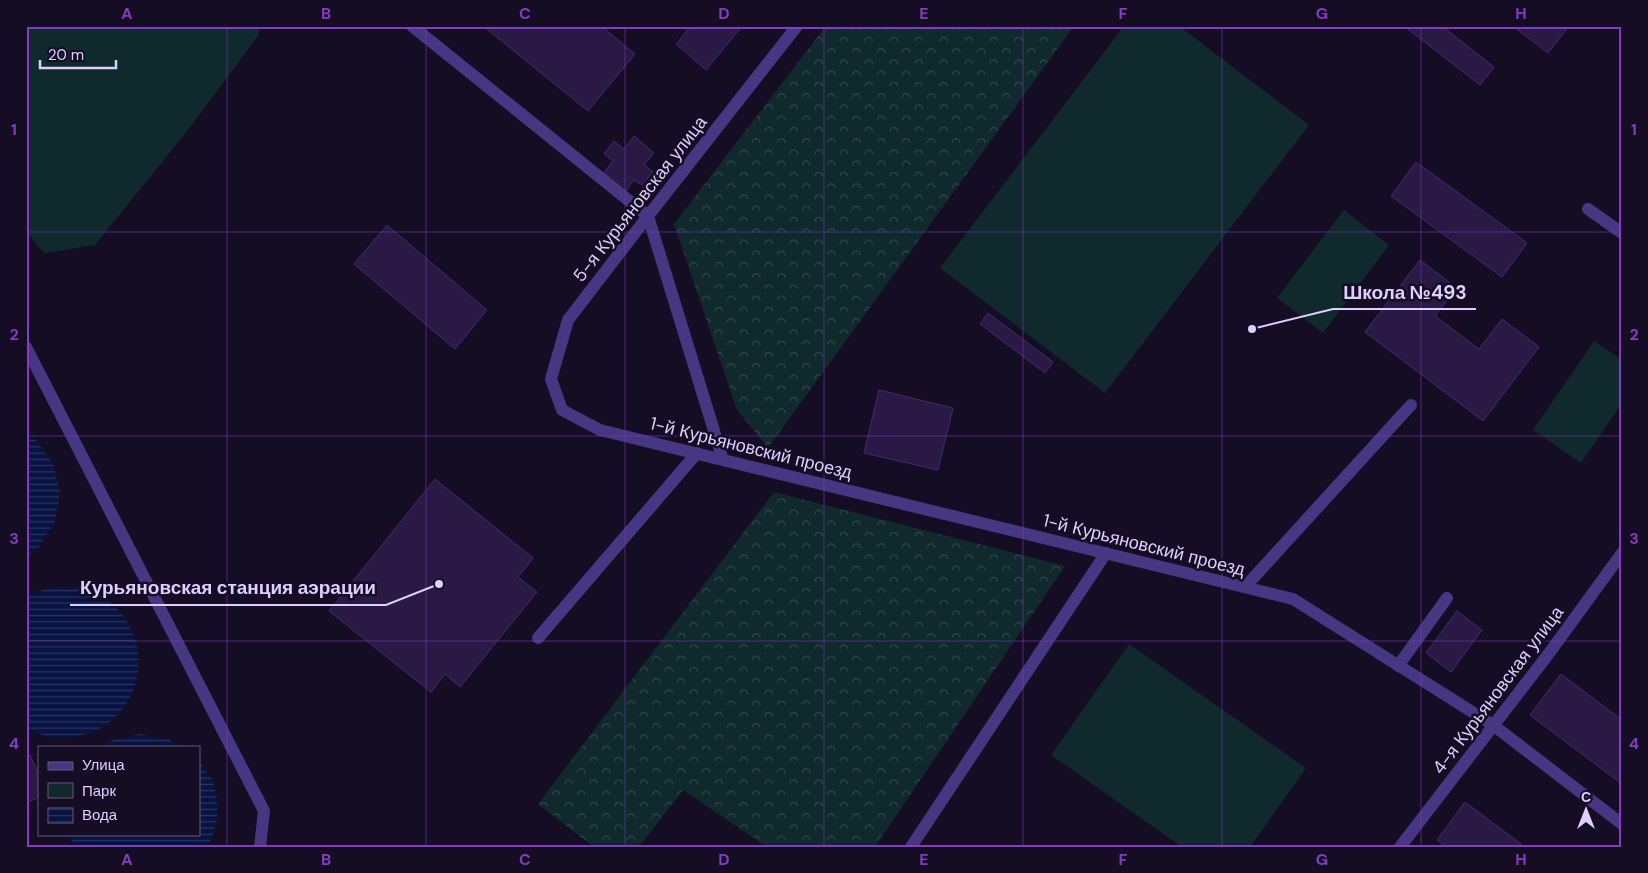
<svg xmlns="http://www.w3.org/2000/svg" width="1648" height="873" font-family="'DM Sans',sans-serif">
<defs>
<pattern id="forest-crowns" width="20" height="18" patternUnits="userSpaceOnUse" patternTransform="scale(1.25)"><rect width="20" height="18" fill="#10292d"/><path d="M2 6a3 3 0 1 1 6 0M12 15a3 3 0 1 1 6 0" fill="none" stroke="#32474c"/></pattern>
<pattern id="water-rules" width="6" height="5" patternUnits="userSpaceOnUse" patternTransform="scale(1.25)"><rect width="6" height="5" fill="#081341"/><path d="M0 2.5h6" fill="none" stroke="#2c345e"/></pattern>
</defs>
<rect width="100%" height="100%" fill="#150d23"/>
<!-- forest -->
<path fill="url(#forest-crowns)" d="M826,26H1074L768,448L737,410L674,224Z
M774,492L1065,566L875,847H767L683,790L639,847H594L538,804Z"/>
<!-- park -->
<path fill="#10292d" d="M26,26H260L258,36L188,130L95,245L44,253L26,232Z
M1124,26H1179L1309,125L1105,393L940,268Z
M1344,210L1389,245L1323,333L1277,298Z
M1594,341L1622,360V403L1581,463L1533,430Z
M1129,644L1306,768L1250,847H1182L1051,755Z"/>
<!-- water -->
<path fill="url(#water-rules)" d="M26,433L35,439L53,463L60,492L55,522L39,547L26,556Z
M61,586C70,588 82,588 91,591C152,617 155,701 96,731C91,734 83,734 78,736C60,740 41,737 26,727V597L32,593Z
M139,734L168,739L181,747H102L110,741Z
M199,761C203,767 207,772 211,778C221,798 219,828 207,847H76L72,842L70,834H199Z"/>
<!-- building -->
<path fill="#291944" stroke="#442a71" d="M483,26H601L635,54L588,111Z
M691,26H742L706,70L676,44Z
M1404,26H1442L1494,67L1480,85Z
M1513,26H1569L1548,53Z
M634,136L654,153L644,165L653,172L642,185L634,180L624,193L603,174L613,161L604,154L614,141L624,149Z
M1416,162L1527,243L1502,277L1391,196Z
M387,225L487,310L455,349L354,264Z
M1420,260L1457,288L1435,316L1479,349L1502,319L1539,347L1483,421L1365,332Z
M988,313L1053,362L1045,373L980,324Z
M879,390L953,408L938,470L864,453Z
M435,479L533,558L518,577L537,592L460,687L445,674L431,692L329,611Z
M1457,611L1482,630L1451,672L1426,653Z
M1561,674L1622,720V784L1530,715Z
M30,755L39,775V797L26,803V757Z
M1465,802L1521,844L1518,847H1446L1437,840Z"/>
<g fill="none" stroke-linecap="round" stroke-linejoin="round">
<!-- service -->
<path stroke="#473783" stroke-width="12" d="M412,26L648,216
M1588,209L1622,233
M26,347L264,811L260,847
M1245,587L1411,405
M538,638L697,453
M1398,666L1447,598
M911,847L1106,553"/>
<!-- minor -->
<path stroke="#473783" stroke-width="12" d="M797,26L648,216L568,320L551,379L562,410L600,430L1293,599L1493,725L1622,824
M648,216L723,460
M1400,847L1550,652L1622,553"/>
</g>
<!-- grid -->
<path fill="none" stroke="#853cc5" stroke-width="1" stroke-opacity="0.55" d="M227,26V847M426,26V847M625,26V847M824,26V847M1023,26V847M1222,26V847M1421,26V847M26,232H1622M26,436H1622M26,641H1622"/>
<g text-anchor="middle" stroke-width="5" stroke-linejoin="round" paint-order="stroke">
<!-- street labels -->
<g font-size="18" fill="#ddcfff" stroke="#150d23">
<text transform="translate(640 199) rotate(-52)" y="6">5-я Курьяновская улица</text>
<text transform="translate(751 448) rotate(14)" y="6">1-й Курьяновский проезд</text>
<text transform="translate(1144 545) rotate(14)" y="6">1-й Курьяновский проезд</text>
<text transform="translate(1498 690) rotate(-53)" y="6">4-я Курьяновская улица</text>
</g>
</g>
<!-- callouts -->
<path fill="none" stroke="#ddcfff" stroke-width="2" d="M1252 329L1333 309H1476M439 584L386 605H70"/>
<g fill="#ddcfff" stroke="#150d23" stroke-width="2">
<circle cx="1252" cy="329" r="5"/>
<circle cx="439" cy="584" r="5"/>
</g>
<g font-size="19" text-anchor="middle" font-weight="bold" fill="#ddcfff" stroke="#150d23" stroke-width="5" stroke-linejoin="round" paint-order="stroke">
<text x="1405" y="299">Школа №493</text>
<text x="228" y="594">Курьяновская станция аэрации</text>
</g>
<!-- border -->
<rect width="1648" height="873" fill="none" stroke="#150d23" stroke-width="55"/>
<!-- legend -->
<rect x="38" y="746" width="162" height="90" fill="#150d23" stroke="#655b7b"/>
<rect x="48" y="762" width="25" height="8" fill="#473783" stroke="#655b7b"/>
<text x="82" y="770" font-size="15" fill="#ddcfff">Улица</text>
<rect x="48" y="783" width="25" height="15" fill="#10292d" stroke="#655b7b"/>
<text x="82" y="796" font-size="15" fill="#ddcfff">Парк</text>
<rect x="48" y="808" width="25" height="15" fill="url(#water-rules)" stroke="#655b7b"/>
<text x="82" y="820" font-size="15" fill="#ddcfff">Вода</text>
<!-- north arrow -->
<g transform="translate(1586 810)" stroke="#150d23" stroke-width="4" paint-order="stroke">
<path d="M0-4L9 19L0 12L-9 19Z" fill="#ddcfff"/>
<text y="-8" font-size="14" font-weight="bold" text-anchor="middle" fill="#ddcfff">С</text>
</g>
<!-- scale -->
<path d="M40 60v8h76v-8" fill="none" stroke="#ddcfff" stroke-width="2.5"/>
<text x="48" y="60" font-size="15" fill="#ddcfff" stroke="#150d23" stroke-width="4" paint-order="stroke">20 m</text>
<rect x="28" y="28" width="1592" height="818" fill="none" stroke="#853cc5" stroke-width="2"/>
<g font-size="16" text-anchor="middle" font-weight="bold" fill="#853cc5">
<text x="127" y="19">A</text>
<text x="326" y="19">B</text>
<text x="525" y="19">C</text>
<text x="724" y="19">D</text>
<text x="924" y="19">E</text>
<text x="1123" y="19">F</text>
<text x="1322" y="19">G</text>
<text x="1521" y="19">H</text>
<text x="14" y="135">1</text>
<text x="1634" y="135">1</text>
<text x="14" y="340">2</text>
<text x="1634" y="340">2</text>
<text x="14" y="544">3</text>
<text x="1634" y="544">3</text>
<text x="14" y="749">4</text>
<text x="1634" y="749">4</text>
<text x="127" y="865">A</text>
<text x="326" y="865">B</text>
<text x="525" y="865">C</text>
<text x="724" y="865">D</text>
<text x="924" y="865">E</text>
<text x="1123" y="865">F</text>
<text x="1322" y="865">G</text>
<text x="1521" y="865">H</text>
</g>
</svg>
